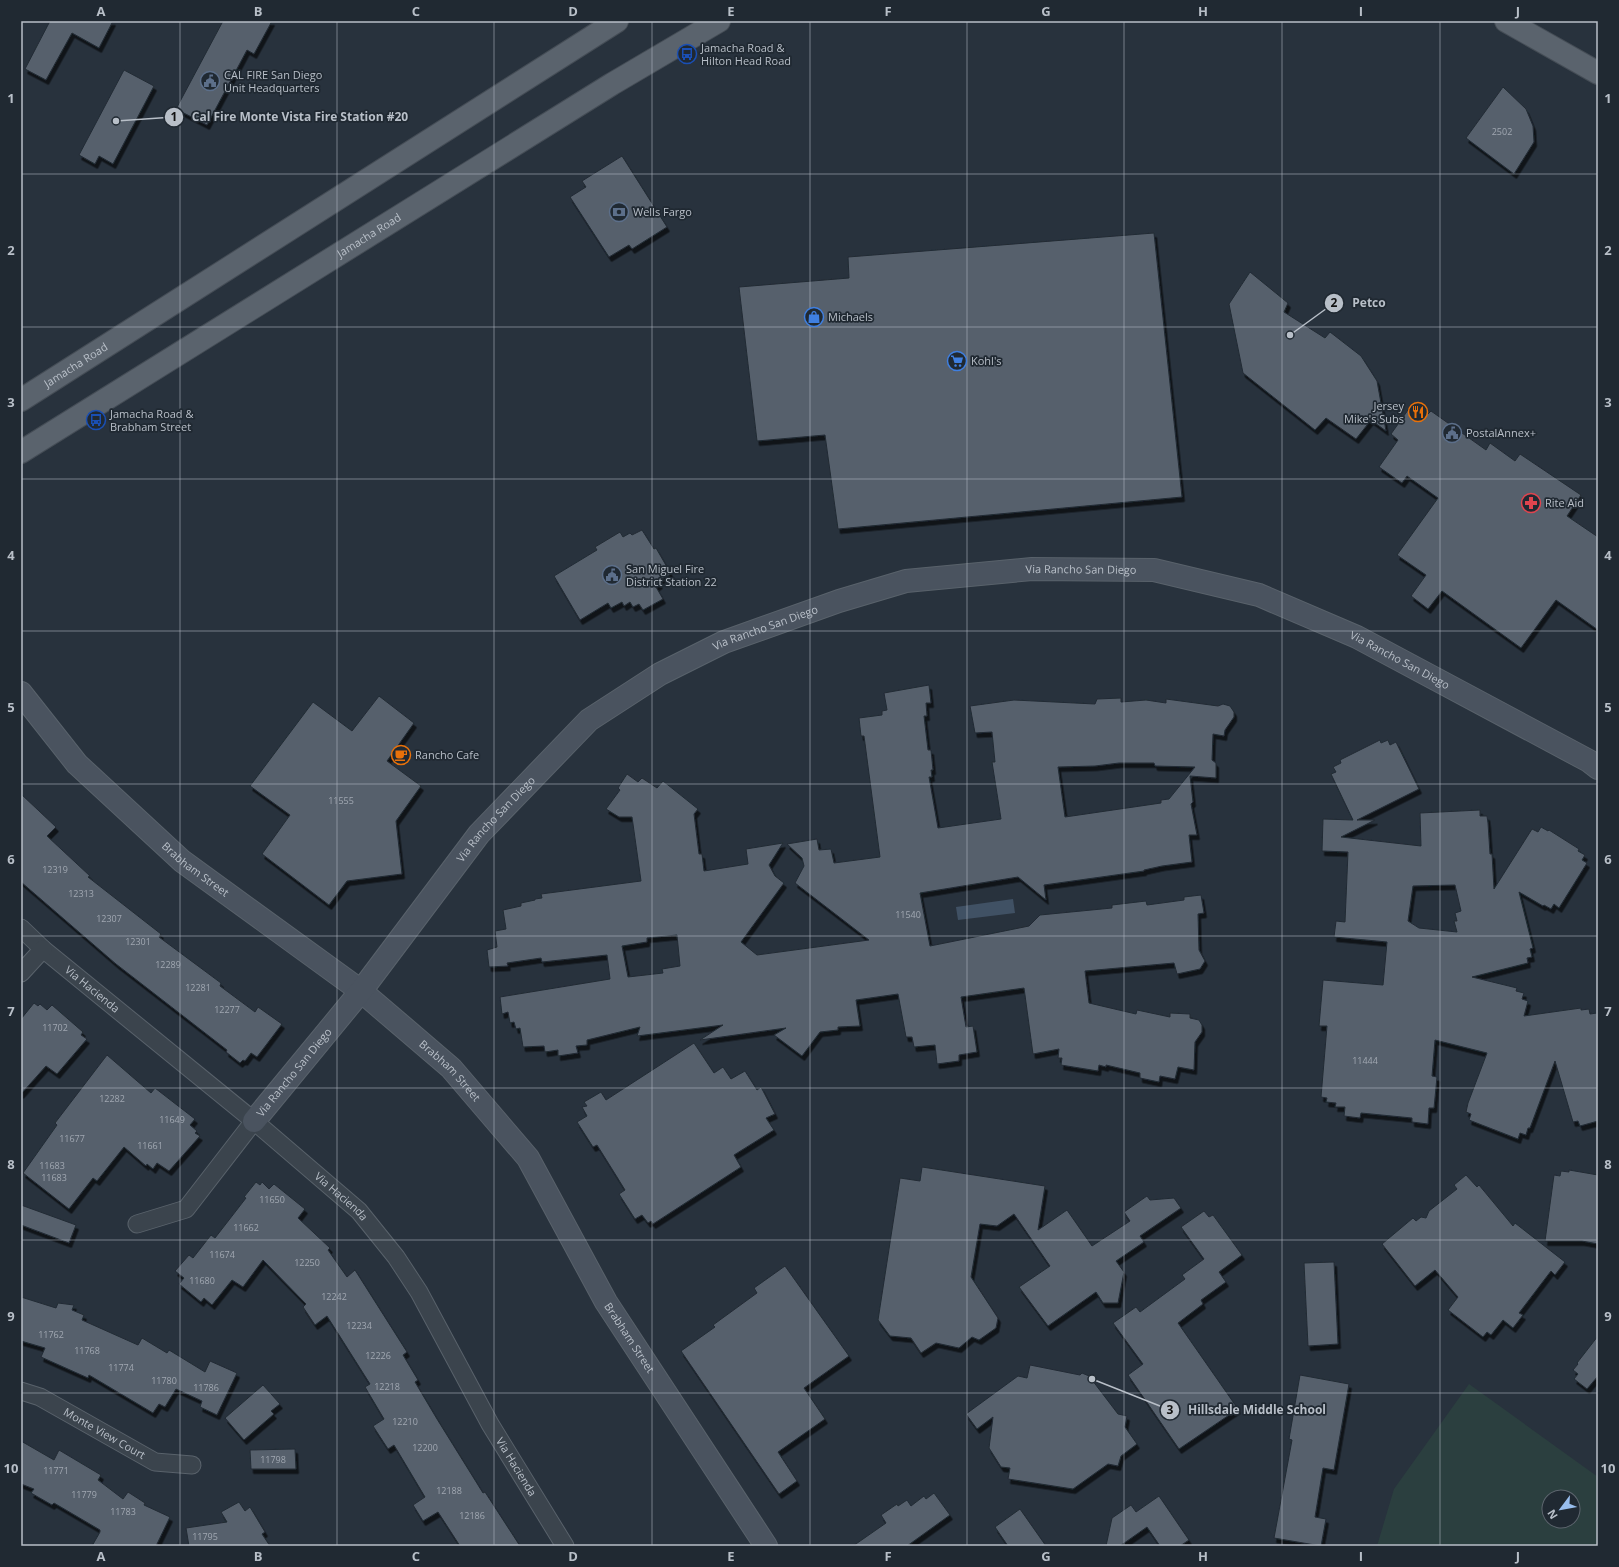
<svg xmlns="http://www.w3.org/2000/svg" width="1619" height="1567" font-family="'Open Sans',sans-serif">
<defs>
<filter id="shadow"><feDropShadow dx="2.5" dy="4.5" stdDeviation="0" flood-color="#0009"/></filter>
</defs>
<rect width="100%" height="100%" fill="#28323d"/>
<!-- green -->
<path fill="#2b3f3f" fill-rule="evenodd" d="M1469,1384L1598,1477V1546H1377L1394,1489ZM1549,1497H1573V1521H1549Z"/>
<!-- water -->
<path fill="#405164" d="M1013,899L1015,913L958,920L956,907Z"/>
<!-- building -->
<path fill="#56606c" stroke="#222b34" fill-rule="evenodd" filter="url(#shadow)" d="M50,21H113L99,48L72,33L46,80L25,69Z
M223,21H272L254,54L247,50L207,125L176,109Z
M124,70L154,86L113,164L99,156L95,164L79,155Z
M1503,87L1526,109L1533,126L1534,142L1514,174L1466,138Z
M622,156L667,227L632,249L629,245L609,257L570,197L586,187L582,181Z
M1154,233L1182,497L838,529L825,435L757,441L739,287L849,278L848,257Z
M1250,272L1288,303L1284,312L1325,338L1330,332L1361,356L1377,381L1386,431L1371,420L1356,439L1326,418L1315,430L1243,373L1229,304Z
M1413,403L1428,414L1431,411L1486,450L1490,443L1515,461L1520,454L1581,495L1567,516L1598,537V630L1556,600L1521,648L1442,591L1428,609L1411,596L1426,575L1397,555L1438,498L1407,476L1402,483L1379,467L1398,440L1391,434Z
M642,530L654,549L656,548L671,574L658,581L660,584L656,587L663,599L643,610L639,604L633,607L630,602L624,606L622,602L611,608L608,603L580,620L554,576L597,550L595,547L620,532L623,537L630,533L632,535Z
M929,685L931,703H926L927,716H924L928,750H931L933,770H931L932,777H929L938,828L1001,819L992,762H995L992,732L975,733L970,706L1014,700L1095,704L1097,699L1121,698V702L1146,700L1166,703V699L1218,706L1223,704L1230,706L1234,712V717L1225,730L1224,736L1213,734L1212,760L1216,763V778L1190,776L1193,802L1191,804L1197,835H1189L1192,862L1162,866L1144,870V871L1044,885L1046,900L1018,877L920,893L930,946L1029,926L1040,915L1112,908V905L1146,901L1147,905L1184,900V897L1201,895L1204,913L1198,914L1199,950L1205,961L1200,969L1177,974L1174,963L1085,971L1089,1003L1136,1014L1137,1010L1170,1017V1013L1190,1014V1018L1199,1020L1202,1025V1032L1195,1042L1194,1070L1178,1067L1175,1079L1160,1076L1159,1082L1140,1078V1073L1106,1065V1067L1099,1065L1098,1071L1061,1065L1062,1058H1058L1059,1049L1033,1054L1024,988L961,997L966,1027L973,1026L977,1052L959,1055V1061L937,1064L935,1045L914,1047L912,1037H906L898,994L856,1000L860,1026L838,1027V1030L820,1032L802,1056L774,1035L786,1028L700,1040L723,1025L637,1036L640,1027L587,1040V1045L576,1046L578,1053L558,1056V1050L545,1052L544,1046L523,1047L520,1028L516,1029L514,1022L510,1023L508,1012L502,1014L500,997L610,979L607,955L542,962L541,958L507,963L508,966L489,967L487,950L497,947L495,931L506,929L503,910L521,906V903L535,900V899L542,898L541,894L641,881L632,817H619L606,809L620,790L618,788L627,774L638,782L642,778L657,788L663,781L698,809L694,814L699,854H702L704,871L748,864L746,849L783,843L769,865L775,876L784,883L741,942L757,955L869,940L795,883L804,866L802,858L787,844L817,839L819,850L831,849L834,863L880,857L864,736H861L859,718L882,715V711L887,710L884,693ZM1119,763H1154L1155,766L1195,767L1169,799L1161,800V803L1065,817L1058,767L1095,766ZM677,935L680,966L662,969L663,973L628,977L622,946L647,942V938Z
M379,696L414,723L387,761L421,786L396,821L402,874L347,881L329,905L262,854L290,815L250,786L313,702L352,731Z
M1380,740L1381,743L1388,740L1390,745L1396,742L1419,789L1357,820H1375L1341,837L1421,846L1420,813L1480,810V816H1487L1488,823L1490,854H1492L1494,889L1532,829L1538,832L1541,827L1548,831L1549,830L1579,849L1578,851L1585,855L1582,860L1587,863L1559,908L1554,904L1551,909L1544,905L1543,906L1519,892L1533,948L1530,949L1532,957L1527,958L1528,963L1472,977L1517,988L1516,991L1524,993L1522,999L1528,1001L1524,1016L1581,1008V1010L1589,1009L1590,1014L1597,1013L1598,1121L1580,1126L1578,1121L1573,1122L1555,1061L1530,1128H1528L1526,1135L1520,1133L1518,1139L1469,1120L1471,1114L1466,1112L1468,1103L1487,1053L1435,1040L1432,1076L1437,1077L1434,1108H1429L1428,1124L1412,1122V1118L1361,1113L1360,1118L1344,1116L1345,1107H1335L1336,1103L1326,1102L1327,1098L1321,1097L1327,1026H1319L1323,980L1383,985L1387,942L1334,937L1336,921L1345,922L1348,852L1322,851L1323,819L1353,820L1331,774L1336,772L1333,767L1341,763L1340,760ZM1455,885L1461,911L1455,913L1457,921H1454L1457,932L1419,928L1408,921L1413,886Z
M21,794L56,827L47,836L90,876L88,877L161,934L159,937L221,983L220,986L255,1012L258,1007L282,1024L257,1057L251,1053L245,1061L243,1060L240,1063L226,1052L227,1050L116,964L21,882Z
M34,1003L38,1006L40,1004L47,1010L52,1005L83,1032L81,1035L87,1039L57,1074L46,1066L21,1094V1019Z
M694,1043L714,1073L723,1067L731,1079L745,1071L757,1090L761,1087L775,1114L766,1118L774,1130L734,1155L741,1167L653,1224L651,1221L648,1223L642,1215L635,1219L619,1194L625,1190L617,1177L597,1145L593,1147L577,1122L587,1116L582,1107L587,1106L584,1102L601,1092L606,1100Z
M107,1055L151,1093L155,1088L195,1119L190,1125L197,1131L195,1133L200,1136L169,1171L157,1163L153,1169L147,1164L146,1166L124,1147L97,1181L93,1178L69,1209L23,1173L57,1125L55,1123Z
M922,1167L1045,1186L1038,1230L1067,1210L1092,1246L1130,1221L1124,1212L1147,1196L1150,1200L1174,1198L1181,1208L1140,1236L1144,1242L1116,1261L1124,1272L1118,1303H1103L1096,1292L1048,1326L1019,1287L1050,1266L1014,1214L997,1226L980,1224L971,1277L998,1318L996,1328L979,1340L972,1337L959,1348L936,1343L921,1353L911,1338L890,1336L878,1320L900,1178L920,1181Z
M1569,1170L1598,1175V1244L1582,1241H1545L1554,1175L1560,1176L1561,1171L1569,1172Z
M1466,1175L1477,1187L1479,1185L1513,1226L1515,1223L1565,1262L1555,1275L1551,1271L1519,1313L1523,1315L1513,1328L1503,1320L1491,1335L1487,1332L1483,1337L1448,1310L1458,1297L1435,1270L1415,1286L1382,1244L1413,1218L1416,1221L1421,1217L1426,1218L1429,1211L1457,1189L1454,1185Z
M256,1182L260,1185L262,1182L269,1189L274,1184L305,1209L298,1218L330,1248L328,1250L347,1277L355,1270L407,1352L403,1355L418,1380L415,1382L437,1419L483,1493L485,1492L520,1546H460L438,1512L423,1521L413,1505L425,1497L394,1445L388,1449L373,1426L384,1419L365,1387L370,1384L327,1316L315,1325L303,1307L306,1304L263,1260L243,1287L232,1280L212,1305L204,1298L201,1302L179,1284L184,1278L175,1271L189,1255L193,1258L211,1235L215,1238L246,1198L244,1197Z
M21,1205L76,1225L69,1243L21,1225Z
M1204,1211L1209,1217L1213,1215L1242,1255L1219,1272L1226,1282L1201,1300L1203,1304L1178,1323L1238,1409L1179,1449L1128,1375L1143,1364L1113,1323L1136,1307L1140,1312L1185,1279L1182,1275L1204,1259L1181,1227Z
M1334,1262L1338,1344L1308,1346L1304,1263Z
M785,1266L849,1356L804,1388L825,1419L778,1452L797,1481L779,1494L681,1351L715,1327L713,1325L757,1293L754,1288Z
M21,1297L56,1308L58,1303L74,1305L72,1310L84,1315L82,1320L138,1345L142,1338L167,1353L169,1350L205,1372L210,1361L237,1373L217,1415L200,1407L202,1401L176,1389L165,1407L159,1404L153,1413L89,1375L88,1378L41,1357L45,1348L21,1341Z
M1598,1336V1376L1587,1389L1574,1379L1578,1374L1573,1370L1578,1364L1577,1363Z
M1030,1365L1080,1375L1082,1373L1089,1376L1118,1414L1127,1416L1125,1427L1137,1444L1121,1456L1118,1466L1108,1464L1073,1489L1008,1479L1010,1468L1001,1467L989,1448L993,1417L977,1429L966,1414L1018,1376L1027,1378Z
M1300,1375L1349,1384L1334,1470L1323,1468L1315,1517L1326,1519L1321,1546L1274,1538L1292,1440L1289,1439Z
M263,1385L280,1404L271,1411L274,1414L244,1440L225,1418Z
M21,1441L54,1460L59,1450L101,1475L98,1480L123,1499L128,1492L145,1503L144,1505L170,1517L156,1546H92L100,1532V1530L54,1503L52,1505L31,1493L34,1489L21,1484Z
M295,1449L296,1469H251L250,1450Z
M934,1493L950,1515L907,1546H853L886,1523L881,1515L897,1504L898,1506L907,1500L911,1506L924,1496L926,1499Z
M1159,1496L1189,1540L1180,1546H1160L1147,1527L1120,1546H1106L1112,1518L1131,1505L1136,1512Z
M239,1502L245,1511L250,1507L265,1532L262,1534L270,1546H189L186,1528L227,1522L221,1512Z
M1020,1509L1046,1546H1008L995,1527Z"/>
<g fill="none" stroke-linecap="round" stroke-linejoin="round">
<defs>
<g id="street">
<path id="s1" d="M21,928L43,949L254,1121L359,1211L396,1257L419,1292L490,1424L565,1546"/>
<path d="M21,973L43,949"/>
<path d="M137,1224L186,1209L254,1121"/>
<path id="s2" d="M21,1391L40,1397L155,1462L192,1465"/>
</g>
<g id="secondary">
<path id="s3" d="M21,693L77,764L182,861L361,991L451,1068L528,1158L606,1302L766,1546"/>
<path id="s4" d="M254,1121L361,991L479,834L589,720L660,674L724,642L839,601L906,581L1032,569L1154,570L1259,595L1357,637L1589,761L1598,768"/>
</g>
<g id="primary">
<path d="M1506,21L1598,73"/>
<path id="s5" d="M21,400L617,21"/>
<path id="s6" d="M21,452L612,84L719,21"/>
</g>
</defs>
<!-- street casing -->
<use href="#street" stroke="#59626b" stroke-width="19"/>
<!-- secondary casing -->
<use href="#secondary" stroke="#59626b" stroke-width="24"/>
<!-- primary casing -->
<use href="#primary" stroke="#454d56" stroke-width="24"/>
<!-- street -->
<use href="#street" stroke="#3b444d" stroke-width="17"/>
<!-- secondary -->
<use href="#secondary" stroke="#4a535f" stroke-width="22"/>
<!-- primary -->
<use href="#primary" stroke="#5a636d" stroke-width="22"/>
</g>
<!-- grid -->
<path fill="none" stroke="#b8bfc8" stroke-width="1" stroke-opacity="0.55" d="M180,21V1546M337,21V1546M494,21V1546M652,21V1546M810,21V1546M967,21V1546M1124,21V1546M1282,21V1546M1440,21V1546M21,174H1598M21,327H1598M21,479H1598M21,631H1598M21,784H1598M21,936H1598M21,1088H1598M21,1240H1598M21,1393H1598"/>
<!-- icons -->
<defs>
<symbol id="bus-ring" viewBox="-11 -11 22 22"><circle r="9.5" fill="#202932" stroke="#1a4fb4" stroke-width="1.5"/><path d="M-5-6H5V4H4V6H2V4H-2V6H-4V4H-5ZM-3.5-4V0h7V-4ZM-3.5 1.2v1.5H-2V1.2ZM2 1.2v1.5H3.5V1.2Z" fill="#1a4fb4"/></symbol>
<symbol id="civic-ring" viewBox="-11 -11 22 22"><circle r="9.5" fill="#202932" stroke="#5c6f8a" stroke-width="1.5"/><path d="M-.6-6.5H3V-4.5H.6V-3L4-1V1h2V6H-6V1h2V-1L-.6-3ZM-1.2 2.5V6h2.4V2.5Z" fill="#5c6f8a"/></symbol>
<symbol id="bank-ring" viewBox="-11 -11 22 22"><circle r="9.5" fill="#202932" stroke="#5c6f8a" stroke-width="1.5"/><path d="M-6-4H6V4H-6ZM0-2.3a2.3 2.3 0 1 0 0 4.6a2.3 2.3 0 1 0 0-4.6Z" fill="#5c6f8a"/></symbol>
<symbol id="shop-ring" viewBox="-11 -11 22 22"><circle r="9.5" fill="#202932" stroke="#3f7fe0" stroke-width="1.5"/><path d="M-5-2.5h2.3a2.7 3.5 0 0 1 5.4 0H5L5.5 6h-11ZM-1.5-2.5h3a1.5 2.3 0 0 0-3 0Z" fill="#3f7fe0"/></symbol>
<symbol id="supermarket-ring" viewBox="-11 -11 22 22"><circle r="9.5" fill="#202932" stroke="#3f7fe0" stroke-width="1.5"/><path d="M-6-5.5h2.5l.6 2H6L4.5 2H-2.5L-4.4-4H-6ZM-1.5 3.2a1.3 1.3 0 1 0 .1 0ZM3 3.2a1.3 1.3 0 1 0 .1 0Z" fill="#3f7fe0"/></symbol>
<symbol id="restaurant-ring" viewBox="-11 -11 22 22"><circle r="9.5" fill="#202932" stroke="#e8710a" stroke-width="1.5"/><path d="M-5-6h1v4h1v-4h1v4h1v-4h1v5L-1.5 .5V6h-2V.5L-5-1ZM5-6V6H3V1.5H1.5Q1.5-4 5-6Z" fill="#e8710a"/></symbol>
<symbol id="pharmacy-ring" viewBox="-11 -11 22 22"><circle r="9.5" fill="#202932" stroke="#e0444e" stroke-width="1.5"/><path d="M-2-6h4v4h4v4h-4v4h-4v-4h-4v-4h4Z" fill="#e0444e"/></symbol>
<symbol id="cafe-ring" viewBox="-11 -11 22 22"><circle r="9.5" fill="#202932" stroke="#e8710a" stroke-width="1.5"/><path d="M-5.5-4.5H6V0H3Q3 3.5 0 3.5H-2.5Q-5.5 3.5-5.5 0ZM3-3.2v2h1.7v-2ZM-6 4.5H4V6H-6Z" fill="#e8710a"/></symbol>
</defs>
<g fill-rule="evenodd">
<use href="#bus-ring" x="676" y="43" width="22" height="22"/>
<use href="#civic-ring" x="199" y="70" width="22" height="22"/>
<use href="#bank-ring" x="608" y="201" width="22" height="22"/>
<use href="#shop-ring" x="803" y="306" width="22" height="22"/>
<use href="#supermarket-ring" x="946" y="350" width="22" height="22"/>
<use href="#restaurant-ring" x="1407" y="401" width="22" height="22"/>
<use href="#bus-ring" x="85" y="409" width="22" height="22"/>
<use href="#civic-ring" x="1441" y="422" width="22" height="22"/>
<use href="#pharmacy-ring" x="1520" y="492" width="22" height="22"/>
<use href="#civic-ring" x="601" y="564" width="22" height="22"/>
<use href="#cafe-ring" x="390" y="744" width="22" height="22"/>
</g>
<g text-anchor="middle" stroke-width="3.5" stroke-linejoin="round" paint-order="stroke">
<!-- number labels -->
<g font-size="9" fill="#a0a7b1">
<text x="1502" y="135">2502</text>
<text x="341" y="804">11555</text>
<text x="55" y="873">12319</text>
<text x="81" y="897">12313</text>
<text x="908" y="918">11540</text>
<text x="109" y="922">12307</text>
<text x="138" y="945">12301</text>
<text x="168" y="968">12289</text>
<text x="198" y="991">12281</text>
<text x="227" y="1013">12277</text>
<text x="55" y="1031">11702</text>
<text x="1365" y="1064">11444</text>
<text x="112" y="1102">12282</text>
<text x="172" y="1123">11649</text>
<text x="72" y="1142">11677</text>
<text x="150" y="1149">11661</text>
<text x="52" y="1169">11683</text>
<text x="54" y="1181">11683</text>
<text x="272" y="1203">11650</text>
<text x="246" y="1231">11662</text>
<text x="222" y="1258">11674</text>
<text x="307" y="1266">12250</text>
<text x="202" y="1284">11680</text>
<text x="334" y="1300">12242</text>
<text x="359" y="1329">12234</text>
<text x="51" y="1338">11762</text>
<text x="87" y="1354">11768</text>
<text x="378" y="1359">12226</text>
<text x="121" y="1371">11774</text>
<text x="164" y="1384">11780</text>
<text x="387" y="1390">12218</text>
<text x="206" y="1391">11786</text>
<text x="405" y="1425">12210</text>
<text x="425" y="1451">12200</text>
<text x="273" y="1463">11798</text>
<text x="56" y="1474">11771</text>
<text x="449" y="1494">12188</text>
<text x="84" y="1498">11779</text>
<text x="123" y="1515">11783</text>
<text x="472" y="1519">12186</text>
<text x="205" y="1540">11795</text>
</g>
<!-- poi labels -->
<g font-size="11" fill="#b8bfc8" stroke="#202932" text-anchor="start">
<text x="701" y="52">Jamacha Road &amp;<tspan x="701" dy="13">Hilton Head Road</tspan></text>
<text x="224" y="79">CAL FIRE San Diego<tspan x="224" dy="13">Unit Headquarters</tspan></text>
<text x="633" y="216">Wells Fargo</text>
<text x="828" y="321">Michaels</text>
<text x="971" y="365">Kohl's</text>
<text x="1404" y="410" text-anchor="end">Jersey<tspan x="1404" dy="13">Mike's Subs</tspan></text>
<text x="110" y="418">Jamacha Road &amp;<tspan x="110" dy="13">Brabham Street</tspan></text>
<text x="1466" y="437">PostalAnnex+</text>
<text x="1545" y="507">Rite Aid</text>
<text x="626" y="573">San Miguel Fire<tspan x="626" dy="13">District Station 22</tspan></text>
<text x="415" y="759">Rancho Cafe</text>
</g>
<!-- street labels -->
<g font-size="11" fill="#b8bfc8" stroke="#202932">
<text dy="4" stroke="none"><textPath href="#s6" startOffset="410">Jamacha Road</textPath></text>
<text dy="4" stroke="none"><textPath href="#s5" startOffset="65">Jamacha Road</textPath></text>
<text dy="4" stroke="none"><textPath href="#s4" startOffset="1047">Via Rancho San Diego</textPath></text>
<text dy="4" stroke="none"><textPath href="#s4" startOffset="723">Via Rancho San Diego</textPath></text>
<text dy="4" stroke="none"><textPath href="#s4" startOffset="1383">Via Rancho San Diego</textPath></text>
<text dy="4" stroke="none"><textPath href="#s4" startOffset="387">Via Rancho San Diego</textPath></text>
<text dy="4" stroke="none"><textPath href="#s3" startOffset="249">Brabham Street</textPath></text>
<text dy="4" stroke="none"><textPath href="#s1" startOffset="94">Via Hacienda</textPath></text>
<text dy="4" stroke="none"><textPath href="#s3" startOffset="574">Brabham Street</textPath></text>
<text dy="4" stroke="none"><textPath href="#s4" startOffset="63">Via Rancho San Diego</textPath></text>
<text dy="4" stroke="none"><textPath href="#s1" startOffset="418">Via Hacienda</textPath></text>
<text dy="4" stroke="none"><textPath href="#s3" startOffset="898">Brabham Street</textPath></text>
<text dy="4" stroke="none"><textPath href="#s2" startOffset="94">Monte View Court</textPath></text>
<text dy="4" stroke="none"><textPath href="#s1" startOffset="742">Via Hacienda</textPath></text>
</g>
</g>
<!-- callouts -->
<path fill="none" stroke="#b8bfc8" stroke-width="1.5" d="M116 121L174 117M1290 335L1334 303M1092 1379L1170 1410"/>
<g fill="#b8bfc8" stroke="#202932" stroke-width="1.5">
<circle cx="116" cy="121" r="4"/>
<circle cx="1290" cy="335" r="4"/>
<circle cx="1092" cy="1379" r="4"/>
<circle cx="174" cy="117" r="10"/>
<circle cx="1334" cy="303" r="10"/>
<circle cx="1170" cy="1410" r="10"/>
</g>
<g font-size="12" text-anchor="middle" font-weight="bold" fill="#111">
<text x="174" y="121">1</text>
<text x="1334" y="307">2</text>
<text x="1170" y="1414">3</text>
</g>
<g font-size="12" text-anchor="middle" font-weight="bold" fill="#b8bfc8" stroke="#202932" stroke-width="3.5" stroke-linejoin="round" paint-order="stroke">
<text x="300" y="121">Cal Fire Monte Vista Fire Station #20</text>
<text x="1369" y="307">Petco</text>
<text x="1257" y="1414">Hillsdale Middle School</text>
</g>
<!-- border -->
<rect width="1619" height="1567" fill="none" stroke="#202932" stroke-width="44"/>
<!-- north arrow -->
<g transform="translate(1561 1509) rotate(238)"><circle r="19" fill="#202932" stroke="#5d656e"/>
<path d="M0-3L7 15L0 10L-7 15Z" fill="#98bded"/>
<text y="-6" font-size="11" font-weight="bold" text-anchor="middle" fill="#b8bfc8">N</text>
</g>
<rect x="22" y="22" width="1575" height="1523" fill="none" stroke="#b8bfc8" stroke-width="1.5"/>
<g font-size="13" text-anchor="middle" font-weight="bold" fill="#b8bfc8">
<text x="101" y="16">A</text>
<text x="258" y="16">B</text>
<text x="416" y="16">C</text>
<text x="573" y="16">D</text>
<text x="731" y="16">E</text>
<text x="888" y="16">F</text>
<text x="1046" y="16">G</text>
<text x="1203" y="16">H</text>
<text x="1361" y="16">I</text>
<text x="1518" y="16">J</text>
<text x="11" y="103">1</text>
<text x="1608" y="103">1</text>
<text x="11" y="255">2</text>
<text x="1608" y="255">2</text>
<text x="11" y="407">3</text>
<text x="1608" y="407">3</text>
<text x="11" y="560">4</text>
<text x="1608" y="560">4</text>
<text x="11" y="712">5</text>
<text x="1608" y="712">5</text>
<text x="11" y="864">6</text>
<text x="1608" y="864">6</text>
<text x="11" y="1016">7</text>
<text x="1608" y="1016">7</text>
<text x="11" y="1169">8</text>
<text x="1608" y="1169">8</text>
<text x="11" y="1321">9</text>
<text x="1608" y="1321">9</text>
<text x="11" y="1473">10</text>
<text x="1608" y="1473">10</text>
<text x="101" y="1561">A</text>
<text x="258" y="1561">B</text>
<text x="416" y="1561">C</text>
<text x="573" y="1561">D</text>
<text x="731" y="1561">E</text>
<text x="888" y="1561">F</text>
<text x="1046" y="1561">G</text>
<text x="1203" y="1561">H</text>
<text x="1361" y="1561">I</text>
<text x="1518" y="1561">J</text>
</g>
</svg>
